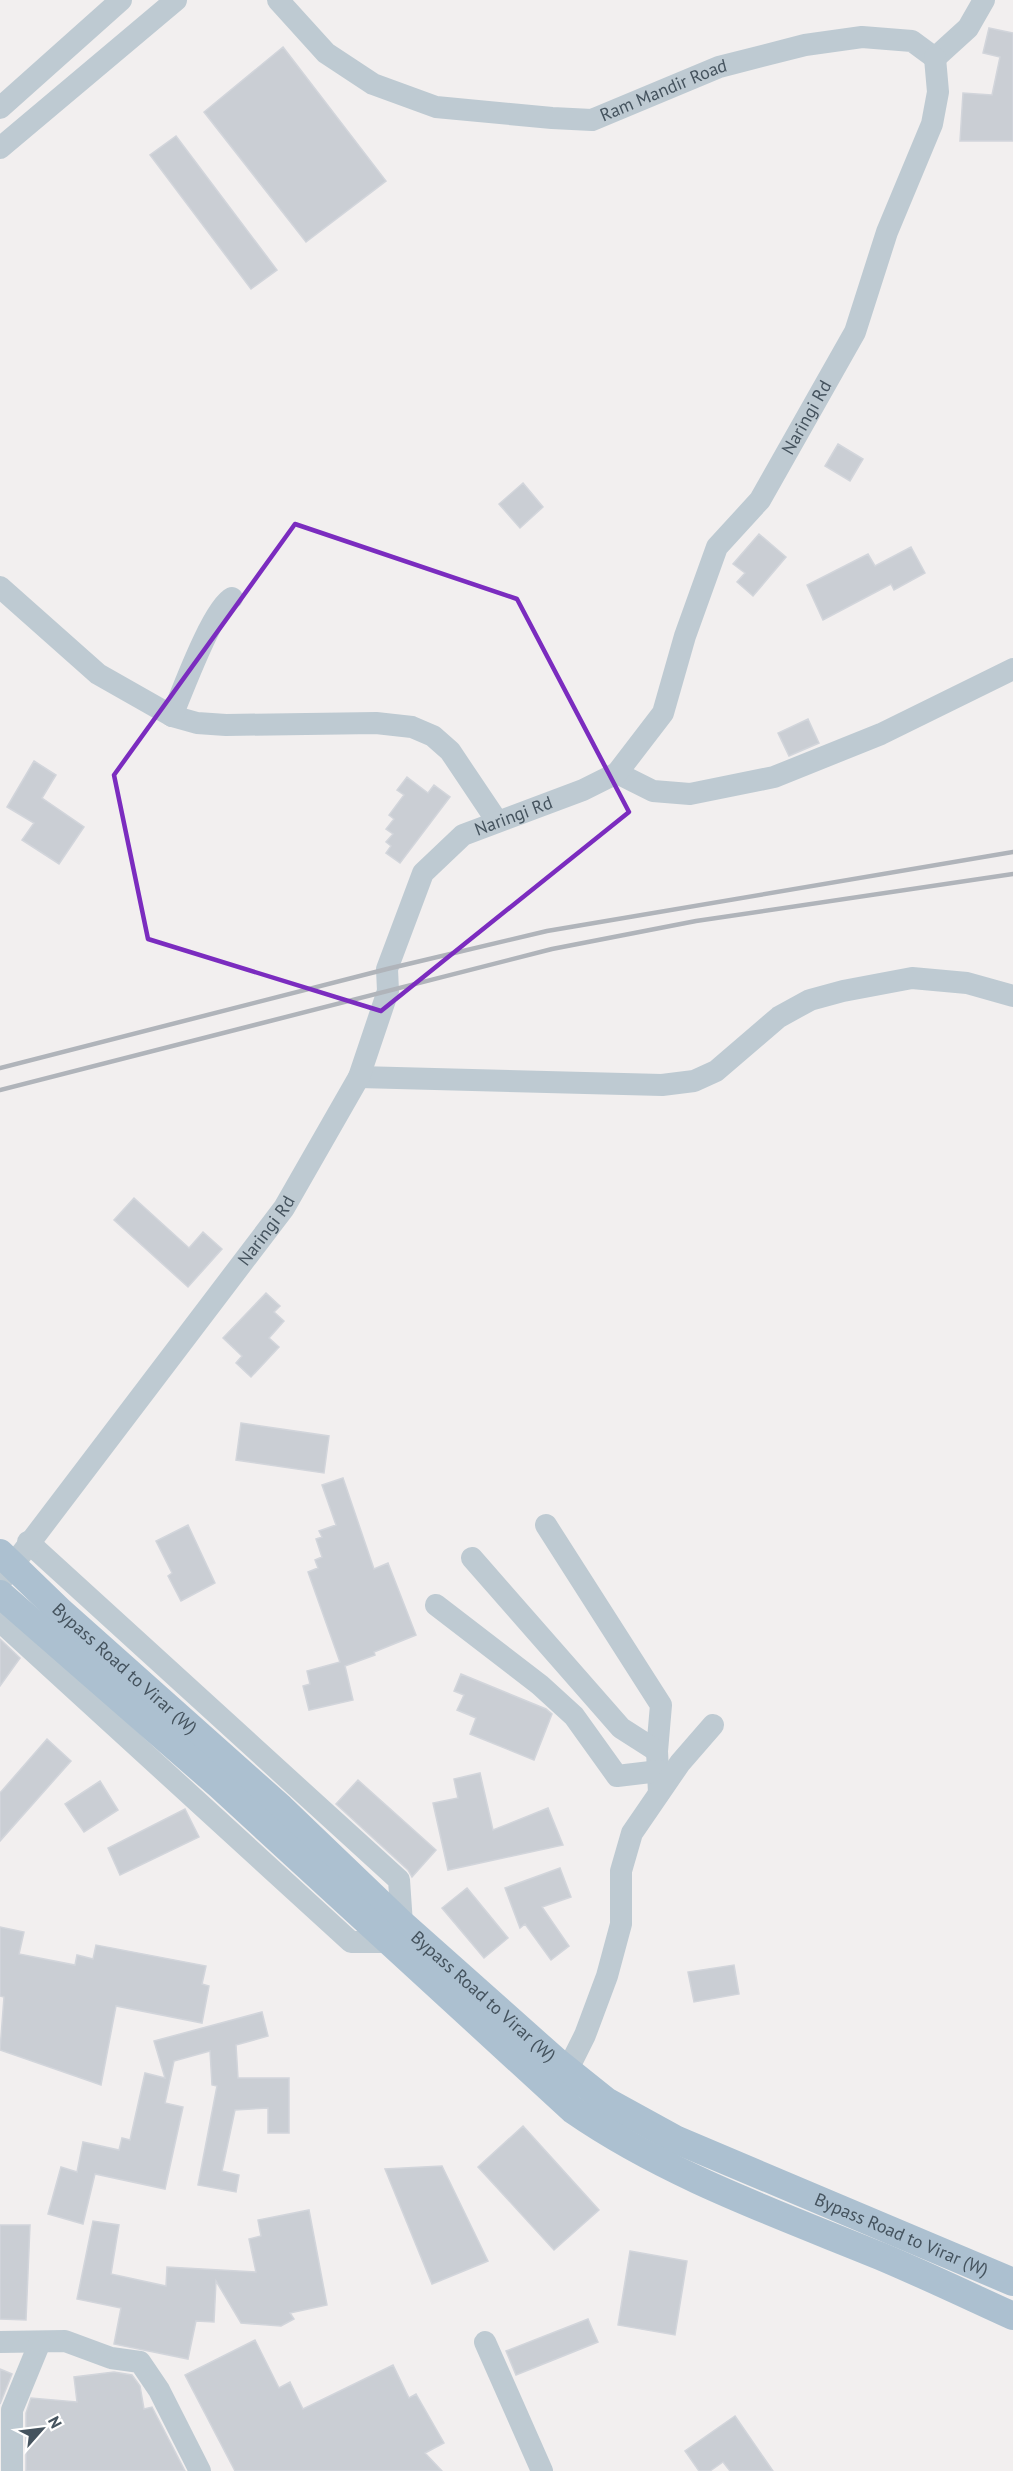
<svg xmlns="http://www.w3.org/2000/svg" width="1013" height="2471" font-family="'PT Sans',sans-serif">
<rect width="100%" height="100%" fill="#f2efef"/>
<!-- building -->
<path fill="#caced4" stroke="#d2d5db" stroke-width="1.5" d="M989,28L1013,33V141H960L963,93L992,95L1000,57L983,53Z
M283,47L386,181L306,242L204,112Z
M176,136L277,270L251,289L150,155Z
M838,444L863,459L850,481L825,466Z
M523,483L543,507L520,528L499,504Z
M759,534L786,557L753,596L737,582L745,573L733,564Z
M911,547L925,573L894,590L891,584L823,620L807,585L868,554L875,566Z
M808,719L819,743L789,756L778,733Z
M34,761L56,775L42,798L84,827L59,864L22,840L34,823L7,807Z
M407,777L428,793L434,785L450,797L400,863L386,853L391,846L386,842L393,834L386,829L394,819L389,815L404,795L397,790Z
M134,1198L189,1248L203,1232L222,1249L188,1287L114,1220Z
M266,1293L280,1306L274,1312L284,1321L269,1338L279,1347L251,1377L236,1363L242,1356L223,1338Z
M241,1423L329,1436L324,1473L236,1460Z
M343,1478L374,1569L388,1563L416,1635L374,1652L375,1655L345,1666L353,1700L309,1710L303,1686L310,1684L307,1671L340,1662L308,1572L318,1568L315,1560L322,1557L316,1539L322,1537L319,1531L336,1525L322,1485Z
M188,1525L215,1583L181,1601L168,1576L172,1573L156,1541Z
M0,1639L20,1658L0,1686Z
M461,1674L546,1709L552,1714L534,1760L470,1734L476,1718L457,1710L464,1695L454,1691Z
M47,1739L71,1761L0,1841V1793Z
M480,1773L493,1830L548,1808L563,1845L448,1870L433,1803L458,1798L454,1779Z
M358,1780L436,1850L412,1877L408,1870L336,1804Z
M100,1781L118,1810L84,1832L65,1804Z
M185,1809L199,1837L120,1875L108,1848Z
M560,1868L571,1897L542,1907L569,1946L551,1960L525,1924L520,1928L505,1888Z
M467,1888L508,1938L484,1958L442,1908Z
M0,1927L24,1932L19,1954L75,1965L77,1955L93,1959L96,1945L206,1966L202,1984L209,1986L202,2023L116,2006L101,2085L0,2050L4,1997L0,1996Z
M734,1965L739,1994L694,2002L688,1972Z
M262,2012L268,2036L236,2045L238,2078H289V2133H268V2108L235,2110L222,2171L239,2175L236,2192L198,2185L217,2086L212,2085L210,2051L174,2061L165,2103L183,2107L165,2189L95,2174L83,2224L48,2214L61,2167L77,2172L83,2142L119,2150L122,2138L130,2140L145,2073L165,2078L154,2041Z
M523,2126L599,2210L554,2250L478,2167Z
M442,2166L488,2261L432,2284L385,2169Z
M309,2210L327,2305L290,2313L294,2319L281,2326L241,2323L216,2281L214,2322L196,2321L188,2359L114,2344L121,2308L77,2299L93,2221L119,2225L111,2274L166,2286L167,2267L256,2272L249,2239L261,2236L258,2220Z
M0,2225H30L26,2320L0,2319Z
M630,2251L687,2261L675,2335L618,2325Z
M588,2319L598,2342L516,2375L506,2351Z
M255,2340L279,2388L290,2382L303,2409L393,2365L409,2398L416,2394L444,2443L425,2453L442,2471H235L185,2375Z
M0,2369L12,2374L0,2404Z
M114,2372L132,2375L140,2386L144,2409L152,2407L185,2471H26V2413L31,2398L77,2402L74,2377Z
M735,2416L773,2471H730L723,2462L710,2471H699L685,2451Z"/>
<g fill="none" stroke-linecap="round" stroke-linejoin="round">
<!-- minor -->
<g stroke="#becad2" stroke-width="22">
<path id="s1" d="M278,0L326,53L373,84L436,107L552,118L592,120L719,67L805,45L862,37L912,41L935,58"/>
<path d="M935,58L968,28L984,0"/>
<path d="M0,108L121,0"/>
<path d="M0,148L176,0"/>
<path d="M0,587L98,674L172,716L197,723L226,725L376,723L412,727L433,736L450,751L497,821"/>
<path d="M172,716C182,692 213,607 232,598"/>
<path d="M617,773L653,791L690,794L774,777L881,734L1013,669"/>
<path d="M359,1077L662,1085L694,1081L716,1071L779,1017L810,1000L843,991L912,978L967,983L1013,996"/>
<path d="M546,1525L661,1705L657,1751L659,1793"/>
<path d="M28,1542L399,1880L402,1924"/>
<path d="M472,1558L621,1728L657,1751"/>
<path id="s2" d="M0,1582L284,1208L359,1077L388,991L387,969L423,873L463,835L583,790L617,773L663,713L685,636L717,547L760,500L855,332L887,232L932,124L938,92L935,58"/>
<path d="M436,1605L540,1685L574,1716L617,1776L659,1771"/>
<path d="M0,1621L351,1942H386"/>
<path d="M567,2071L585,2035L607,1976L621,1924V1871L632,1833L680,1763L713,1725"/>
<path d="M0,2342L65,2341L111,2358L140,2362L159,2390L200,2471"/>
<path d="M485,2342L542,2471"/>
<path d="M12,2471V2410L40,2342"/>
</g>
<!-- major -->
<g stroke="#acc0d0" stroke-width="28">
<path id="s3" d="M0,1553L61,1612L281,1808L402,1924L556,2061L606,2101L677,2140L1013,2282"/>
<path d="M0,1594L219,1785L573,2110C667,2175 775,2213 880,2256C925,2275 969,2296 1013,2316"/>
</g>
<!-- rail -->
<path stroke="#b0b4ba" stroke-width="4.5" d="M0,1068L387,969L547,931L1013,852
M0,1090L552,949L696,921L1013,874"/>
</g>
<!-- marked area -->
<path fill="none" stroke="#7b2cbf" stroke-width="4.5" stroke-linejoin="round" d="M295,524L517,599L629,812L381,1011L148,939L114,775Z"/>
<g text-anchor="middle" stroke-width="6" stroke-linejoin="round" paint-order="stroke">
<!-- street labels -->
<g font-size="18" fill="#45535e" stroke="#fff">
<text dy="6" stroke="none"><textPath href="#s1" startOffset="429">Ram Mandir Road</textPath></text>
<text dy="6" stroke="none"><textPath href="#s2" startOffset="1466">Naringi Rd</textPath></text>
<text dy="6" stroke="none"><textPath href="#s2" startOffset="945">Naringi Rd</textPath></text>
<text dy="6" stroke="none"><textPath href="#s2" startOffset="441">Naringi Rd</textPath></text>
<text dy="6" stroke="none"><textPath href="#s3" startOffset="170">Bypass Road to Virar (W)</textPath></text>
<text dy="6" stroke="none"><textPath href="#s3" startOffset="656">Bypass Road to Virar (W)</textPath></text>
<text dy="6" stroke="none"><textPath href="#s3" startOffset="1142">Bypass Road to Virar (W)</textPath></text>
</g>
</g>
<!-- north arrow -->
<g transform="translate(42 2429) rotate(62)" stroke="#ffffff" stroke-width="4.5" paint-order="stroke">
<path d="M0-4.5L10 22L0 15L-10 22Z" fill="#45535e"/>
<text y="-9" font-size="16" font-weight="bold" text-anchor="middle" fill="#45535e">N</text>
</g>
</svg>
